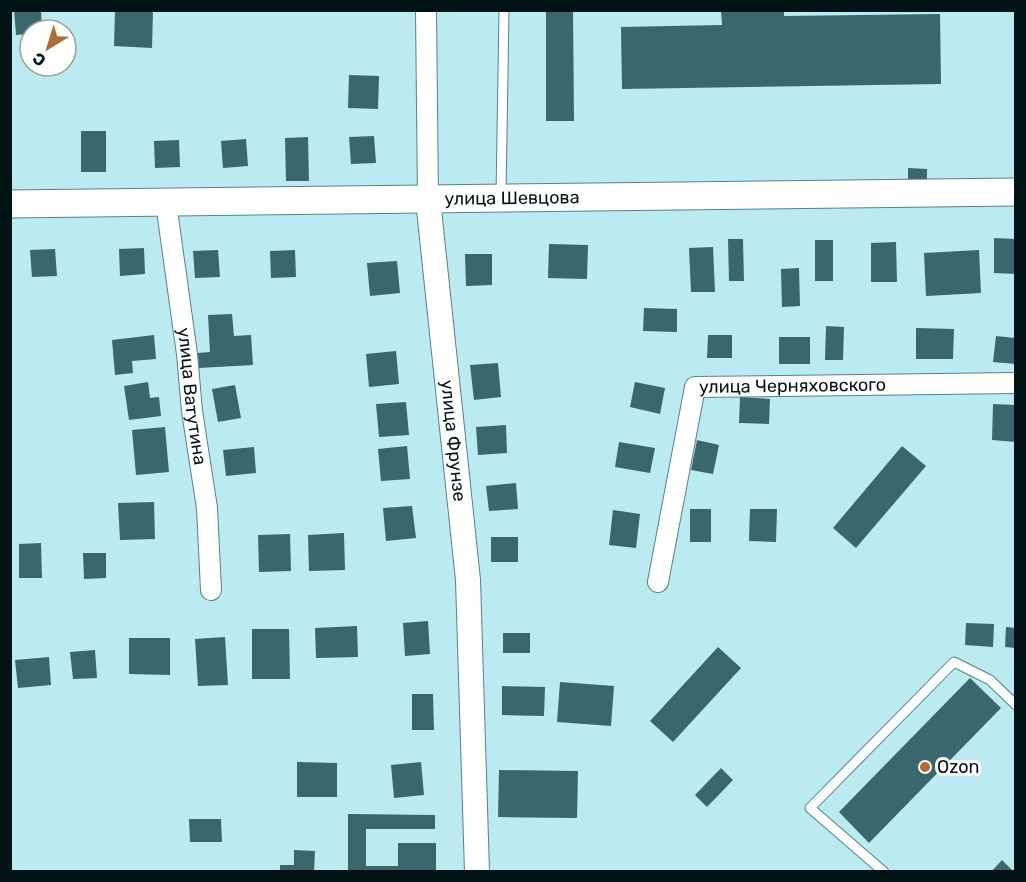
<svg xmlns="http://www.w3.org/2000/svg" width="1026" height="882" font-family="Rubik,sans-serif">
<rect width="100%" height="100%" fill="#bbeaf1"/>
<!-- building -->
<path fill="#3a666c" d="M14,10H41L42,30H30V34L16,35Z
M115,10H153L152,48L114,46Z
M546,10H573L574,121H546Z
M721,10H784V16L940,14L941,84L622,89L621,27L722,25Z
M349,75L379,76L378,109L348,108Z
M81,131H106V172H81Z
M374,136L376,163L351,164L349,137Z
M308,137L309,181H286L285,138Z
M246,139L248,166L223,168L221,141Z
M179,140L180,167L155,168L154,141Z
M908,168L927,169V180H908Z
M994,238L1016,239V274L994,273Z
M728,239H743L744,281H729Z
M815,240H833V281H815Z
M896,242L897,282H871V243Z
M549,244L588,245L587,279L548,278Z
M713,247L715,292H691L689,248Z
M144,248L145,274L120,276L119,249Z
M55,249L57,276L32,277L30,250Z
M218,250L220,277L195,278L193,251Z
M295,250L296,277L271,278L270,251Z
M979,250L981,293L926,296L924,253Z
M465,254H492V285L466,286Z
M397,261L400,293L370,296L367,263Z
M799,268L800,306L782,307L781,269Z
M644,308L677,309V332L643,331Z
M232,314L234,336L251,335L253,365L199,368L198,353L210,352L208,315Z
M826,326L844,327L843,360H825Z
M916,328L954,329L953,359H916Z
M154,335L156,359L132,361L133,373L115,375L112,340Z
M708,335H732V358H707Z
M996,336L1016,338V364L993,362Z
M779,337H810V364H779Z
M396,351L399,384L369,387L366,354Z
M498,363L501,397L474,400L470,365Z
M148,382L150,398L159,397L161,416L129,420L124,386Z
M635,382L665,388L660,414L630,407Z
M235,385L241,418L218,422L212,389Z
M740,397L770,399L769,424L739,423Z
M406,402L409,435L379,437L376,404Z
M993,404L1016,405V442L992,440Z
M506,425L507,453L478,455L476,427Z
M165,427L169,472L136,475L132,430Z
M697,440L719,445L713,474L691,470Z
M619,442L655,448L650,473L615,467Z
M407,446L410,479L381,481L378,449Z
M902,446L926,466L856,548L833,528Z
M254,447L256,473L226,476L223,450Z
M516,483L518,509L489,511L486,486Z
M154,502L155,539L120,540L118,503Z
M412,506L416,538L386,541L383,508Z
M690,509H711V542H690Z
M750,509H777L776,542L749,541Z
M613,510L640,514L636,548L609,545Z
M344,533L345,570L309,571L308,535Z
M290,534L291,571L259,572L258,535Z
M491,537H518V562H491Z
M41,543L42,578H19V544Z
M83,553H106V578L84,579Z
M428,621L430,654L405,656L403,623Z
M966,623L994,624L993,647L965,645Z
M357,626L358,657L316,658L315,628Z
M1006,627L1016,628V648L1005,647Z
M252,629H289L290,679H252Z
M503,633H530V653H503Z
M225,637L228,685L198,686L195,639Z
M129,638H170V675L129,674Z
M718,647L741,668L673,742L650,721Z
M95,650L97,678L73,679L70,652Z
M49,657L51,685L18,688L15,660Z
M970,678L1001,708L869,843L839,812Z
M560,682L614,686L611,726L557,722Z
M502,686L545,687L544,716L502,715Z
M412,694H433L434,730H412Z
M297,762L337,763V797H297Z
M421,762L424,795L394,798L391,765Z
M721,768L733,780L707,807L695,795Z
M499,770L578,771L577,818L498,817Z
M348,814L435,815V829H366V866H398V843H436V872H348Z
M189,819H221L222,842H190Z
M294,850L315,851L314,872H280V865H294Z
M1002,860L1014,872H991Z"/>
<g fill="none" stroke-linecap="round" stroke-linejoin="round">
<defs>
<path id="service" d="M501,196L504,10
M884,872L810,808L954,662L990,680L1016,705"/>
<g id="minor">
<path d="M426,10L428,200"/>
<path id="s1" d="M166,203L187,354L192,411L207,508L211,590"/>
<path id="s2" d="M658,582L695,387L1016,383"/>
</g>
<g id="tertiary">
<path id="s3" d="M428,200L468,580L477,872"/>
</g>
<g id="secondary">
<path id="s4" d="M10,204L1016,192"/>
</g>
</defs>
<!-- service casing -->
<use href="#service" stroke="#568289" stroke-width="11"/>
<!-- minor casing -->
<use href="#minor" stroke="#568289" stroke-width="22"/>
<!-- tertiary casing -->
<use href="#tertiary" stroke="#568289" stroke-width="26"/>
<!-- secondary casing -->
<use href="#secondary" stroke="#568289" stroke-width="29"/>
<!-- service -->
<use href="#service" stroke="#fff" stroke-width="9"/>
<!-- minor -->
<use href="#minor" stroke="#fff" stroke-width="20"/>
<!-- tertiary -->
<use href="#tertiary" stroke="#fff" stroke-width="24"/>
<!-- secondary -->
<use href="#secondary" stroke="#fff" stroke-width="27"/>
</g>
<!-- markers -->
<circle fill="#ae6c37" stroke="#fff" stroke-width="2" cx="925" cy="767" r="6"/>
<g text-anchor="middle" stroke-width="6" stroke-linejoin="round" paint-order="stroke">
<!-- street labels -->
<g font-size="18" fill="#021315" stroke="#fff">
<text dy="6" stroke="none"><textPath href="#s4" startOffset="502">улица Шевцова</textPath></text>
<text dy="6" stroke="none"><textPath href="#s2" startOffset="296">улица Черняховского</textPath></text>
<text dy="6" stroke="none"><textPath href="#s1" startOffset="195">улица Ватутина</textPath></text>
<text dy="6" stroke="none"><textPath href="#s3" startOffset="242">улица Фрунзе</textPath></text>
</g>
<!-- poi labels -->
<g font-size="18" fill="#021315" stroke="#fff" text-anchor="start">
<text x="937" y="773">Ozon</text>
</g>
</g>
<!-- border -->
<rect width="1026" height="882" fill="none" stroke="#021315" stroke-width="24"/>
<!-- north arrow -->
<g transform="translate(48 48) rotate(218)"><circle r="28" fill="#ffffff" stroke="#9aa1a1" stroke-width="1.5"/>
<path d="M0-4.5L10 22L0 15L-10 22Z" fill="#ae6c37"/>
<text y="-9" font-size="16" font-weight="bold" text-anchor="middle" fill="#021315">С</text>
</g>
</svg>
